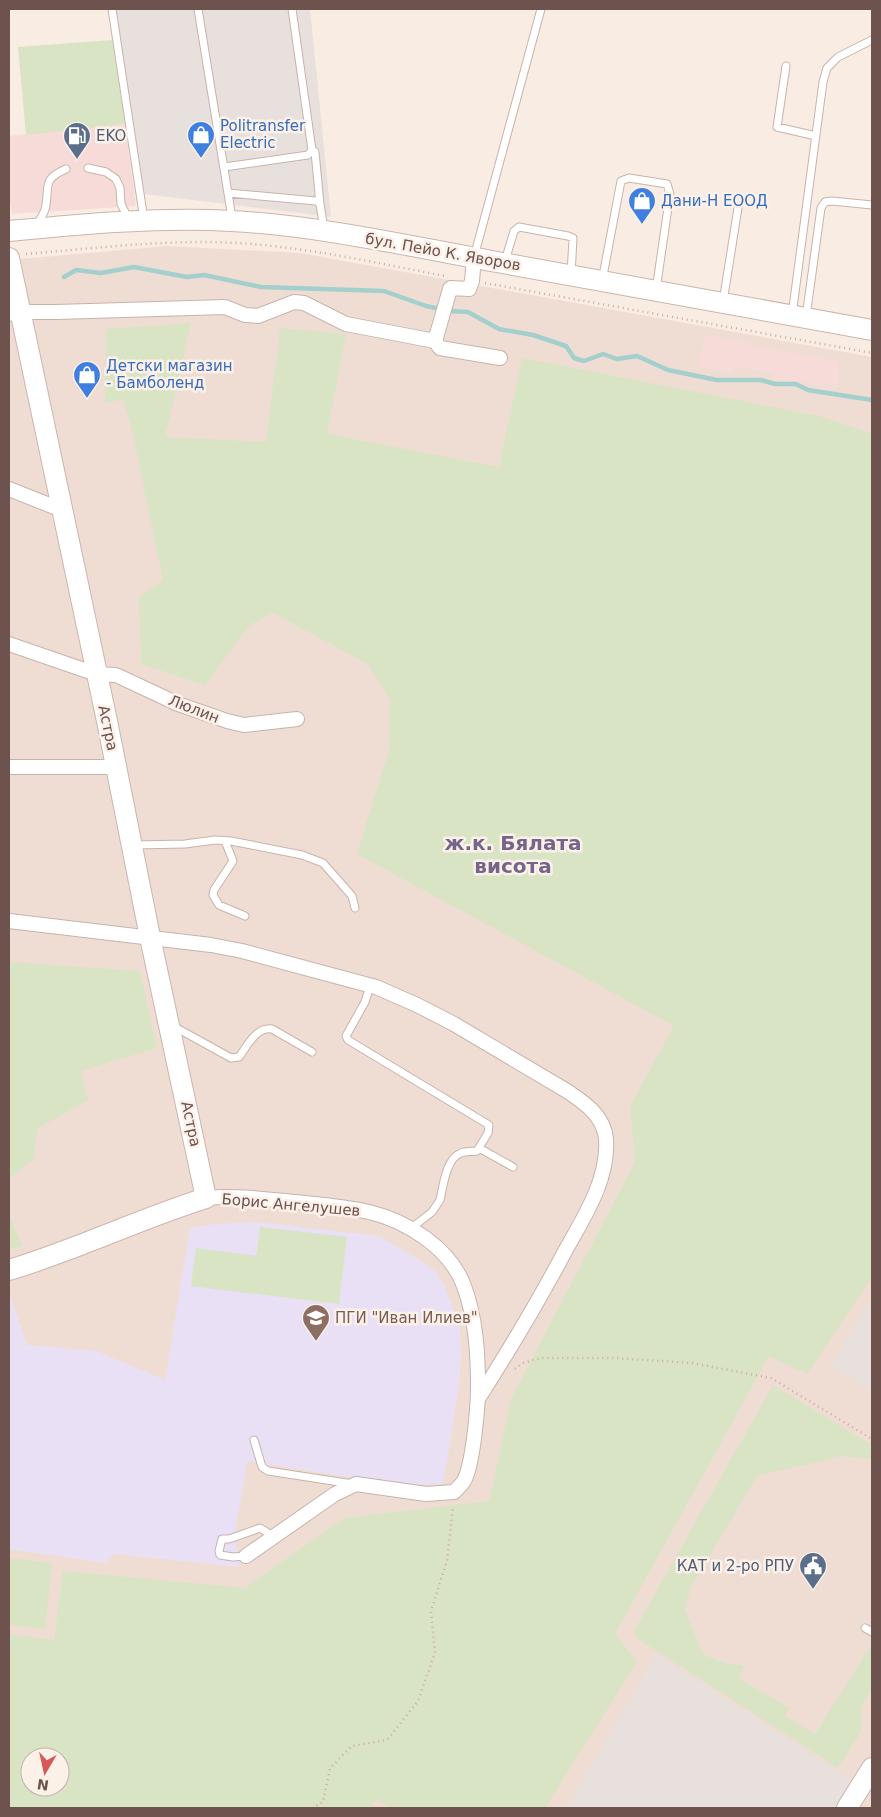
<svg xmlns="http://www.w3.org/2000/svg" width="881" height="1817" font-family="'DejaVu Sans',sans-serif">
<rect width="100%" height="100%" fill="#f9ece3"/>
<!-- residential -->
<path fill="#efddd3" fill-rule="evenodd" d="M167,246L300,253L872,357V1808H9V260ZM30,1757H60V1787H30Z"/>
<!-- commercial -->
<path fill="#f7dbd8" d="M125,124L136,206L12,214L9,195V136Z
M704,335L752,343V346L838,361V388L773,379L774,367L773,372L733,367L732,372L699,367Z"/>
<!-- industrial -->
<path fill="#e8e0dd" d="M113,9H310L331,217L144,194Z
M872,1297V1391L831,1366Z
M656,1654L852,1781L835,1808H567Z"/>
<!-- education -->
<path fill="#e9e0f5" d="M257,1222L379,1236L418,1259L435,1271L444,1285L460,1325L461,1359L458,1391L445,1474L442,1484L399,1485L247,1461L235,1534L239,1567L114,1554L105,1563L9,1549V1292L27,1345L96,1351L165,1380L190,1228L216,1224Z"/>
<!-- green -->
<path fill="#d8e4c4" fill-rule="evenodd" d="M112,40L125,124L26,135L18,47Z
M191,323L165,437L266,442L280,328L346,334L327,434L499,467L522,358L819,416L872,434V1277L807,1374L769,1356L615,1634L637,1662L545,1808H390L377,1799L370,1808H9V1634L54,1640L63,1571L244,1588L345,1518L489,1501L511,1399L635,1162L630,1106L674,1026L357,854L389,750L390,700L369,665L273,613L250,625L205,685L141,664L139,597L163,580L132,430L123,399L105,403L106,329ZM30,1757H60V1787H30Z
M9,962L140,971L157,1048L81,1071L88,1100L37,1129L34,1159L9,1179Z
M9,1214L22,1246L9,1249Z
M260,1227L347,1237L339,1304L191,1286L196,1248L256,1256Z
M773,1385L872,1445V1461L869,1459L843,1456L757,1476L691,1587L685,1610L701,1649L706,1656L729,1664L745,1666L738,1678L789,1708L785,1716L815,1734L871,1645L872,1646V1687L862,1706L861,1732L838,1768L638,1639L634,1631Z
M9,1558L52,1563L45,1629L9,1625Z"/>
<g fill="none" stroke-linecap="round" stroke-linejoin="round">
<!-- stream -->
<path stroke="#a3cfcd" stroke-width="4.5" d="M64,277L76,270L101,273L134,267L187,277L204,275L261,287L384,291L426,306L449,311L468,312L499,329L533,335L566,346L574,358L584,361L603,354L617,359L637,356L668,370L717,380H761L775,384H796L808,390L872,400"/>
<defs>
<path id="lane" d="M112,9L144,220
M198,9L232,218
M786,66L777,127L816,136
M312,150L315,152L320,204
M224,167L308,155L312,150L292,9
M88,168L106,172L116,179L120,188L121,204L128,218
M228,193L316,201L320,204L324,229
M37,224C41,218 45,213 46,205C49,185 43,179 66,169
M474,257L541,9
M505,261L514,231L519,227L568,236L573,238L571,275
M602,281L621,181L629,178L667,184L670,194L656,290
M723,302L738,208
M792,315L823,82L827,68L838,57L872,40
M806,317L821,208L825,202L832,201L872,205
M225,841L233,861L214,890L213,895L219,905L245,916
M134,845L185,844L215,840L231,841L302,855L323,863L352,896L355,908
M370,986L365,1002L346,1036L348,1040L489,1125L488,1133L477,1151C472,1152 465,1151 461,1153C446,1158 443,1187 440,1200L432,1212L410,1229
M173,1026L231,1058L239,1057C248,1045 256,1027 272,1029L312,1052
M479,1148L513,1167
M254,1440L262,1467L268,1471L353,1484
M246,1556L233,1557L220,1555L219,1551L222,1539H229L260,1528L273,1536
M865,1628L872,1632"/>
<path id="street" d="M9,314L19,312H56L225,307L245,315L258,316L294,302L304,303L346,324L435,341L440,348L500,358
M435,341L450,289L451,288L469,289L472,281L474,257
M9,489L62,510
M9,644L96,674L116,675L178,704L227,721L244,725L297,719
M9,767H116
M9,921L211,945L242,951L376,987L417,1005L454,1024L567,1091C585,1103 604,1116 606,1139C609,1181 582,1220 563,1255C537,1304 508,1352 478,1399
M206,1198C239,1195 272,1200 305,1203C326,1205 348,1207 369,1212C407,1221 450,1248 464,1286C476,1319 478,1353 478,1387C478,1408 473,1464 464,1481C461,1485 457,1489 454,1492L426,1494L356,1484L335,1494L246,1556"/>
<path id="secondary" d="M9,231C83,224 157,217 232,221C321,226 409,246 497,262C622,285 747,307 872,330
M9,258L107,721L150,937L206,1198C139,1219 76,1250 9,1270
M847,1808L872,1768"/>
</defs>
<!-- lane casing -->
<use href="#lane" stroke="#c8b3ac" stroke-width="9"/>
<!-- street casing -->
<use href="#street" stroke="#c8b3ac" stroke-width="16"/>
<!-- secondary casing -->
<use href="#secondary" stroke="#cdb4ac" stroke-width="22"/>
<!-- path -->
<path stroke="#ceaba3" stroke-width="2.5" stroke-dasharray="1 4" stroke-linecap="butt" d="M26,254C85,249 145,242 204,242C285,242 366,261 445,276
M485,283L872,353
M515,1369L523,1363L541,1358H616L692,1363L771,1378L872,1439
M312,1808L323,1802L330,1768L352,1746L387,1740L418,1701L435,1653L431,1611L447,1561L453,1507"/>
<!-- lane -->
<use href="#lane" stroke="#fff" stroke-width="7"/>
<!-- street -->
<use href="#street" stroke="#fff" stroke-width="14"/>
<!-- secondary -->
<use href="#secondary" stroke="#fff" stroke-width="20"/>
</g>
<!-- icons -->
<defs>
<symbol id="shop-pin" viewBox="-11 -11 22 30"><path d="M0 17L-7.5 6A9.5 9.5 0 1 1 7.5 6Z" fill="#3f7fe0" stroke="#fcf1e9"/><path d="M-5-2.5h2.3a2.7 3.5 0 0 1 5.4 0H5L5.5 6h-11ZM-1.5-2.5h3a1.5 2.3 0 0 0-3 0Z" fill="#fff"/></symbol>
<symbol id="fuel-pin" viewBox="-11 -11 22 30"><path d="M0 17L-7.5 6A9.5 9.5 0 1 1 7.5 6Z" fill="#5c6f8a" stroke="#fcf1e9"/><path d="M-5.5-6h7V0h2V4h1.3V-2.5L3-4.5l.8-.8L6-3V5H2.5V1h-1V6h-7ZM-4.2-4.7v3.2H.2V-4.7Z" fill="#fff"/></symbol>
<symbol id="school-pin" viewBox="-11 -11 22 30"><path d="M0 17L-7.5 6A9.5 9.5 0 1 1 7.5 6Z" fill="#8d6e63" stroke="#fcf1e9"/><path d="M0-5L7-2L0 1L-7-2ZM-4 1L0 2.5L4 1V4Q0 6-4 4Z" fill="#fff"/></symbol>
<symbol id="civic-pin" viewBox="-11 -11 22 30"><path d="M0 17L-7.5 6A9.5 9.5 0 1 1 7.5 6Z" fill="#5c6f8a" stroke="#fcf1e9"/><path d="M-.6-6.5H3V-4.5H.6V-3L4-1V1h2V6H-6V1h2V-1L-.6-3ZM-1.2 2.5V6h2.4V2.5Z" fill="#fff"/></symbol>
</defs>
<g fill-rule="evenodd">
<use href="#shop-pin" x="185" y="119" width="32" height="43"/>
<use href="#fuel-pin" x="61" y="120" width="32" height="43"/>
<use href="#shop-pin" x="626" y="185" width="32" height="43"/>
<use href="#shop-pin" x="71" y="359" width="32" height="43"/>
<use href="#school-pin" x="300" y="1302" width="32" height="43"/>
<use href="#civic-pin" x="797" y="1550" width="32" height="43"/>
</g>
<g text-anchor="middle" stroke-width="5" stroke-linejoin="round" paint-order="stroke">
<!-- shop labels -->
<g font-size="15" fill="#366cbe" stroke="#fcf1e9" text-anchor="start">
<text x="220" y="131">Politransfer<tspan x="220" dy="17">Electric</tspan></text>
<text x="661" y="206">Дани-Н ЕООД</text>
<text x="106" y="371">Детски магазин<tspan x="106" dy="17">- Бамболенд</tspan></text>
</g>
<!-- service labels -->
<g font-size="15" fill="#4e5e75" stroke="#fcf1e9" text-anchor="start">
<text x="96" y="141">EKO</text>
<text x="794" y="1571" text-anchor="end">КАТ и 2-ро РПУ</text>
</g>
<!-- street labels -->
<g font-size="15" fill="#6d524d" stroke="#fcf1e9">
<text transform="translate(443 252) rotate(10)" y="5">бул. Пейо К. Яворов</text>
<text transform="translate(194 709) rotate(21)" y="5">Люлин</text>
<text transform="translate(108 728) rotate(78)" y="5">Астра</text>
<text transform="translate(191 1124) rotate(78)" y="5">Астра</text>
<text transform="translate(291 1205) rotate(5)" y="5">Борис Ангелушев</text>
</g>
<!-- education labels -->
<g font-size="15" fill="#785e54" stroke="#fcf1e9" text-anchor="start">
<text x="335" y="1323">ПГИ "Иван Илиев"</text>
</g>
<!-- district labels -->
<g font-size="20" font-weight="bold" fill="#76658a" stroke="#fcf1e9">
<text x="513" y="850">ж.к. Бялата<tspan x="513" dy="23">висота</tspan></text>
</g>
</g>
<!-- border -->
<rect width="881" height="1817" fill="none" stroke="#6d524d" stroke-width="20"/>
<!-- north arrow -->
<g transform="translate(45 1772) rotate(189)"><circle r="24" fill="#fcf1e9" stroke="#c3b1ab"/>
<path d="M0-4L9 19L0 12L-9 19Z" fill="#d35a58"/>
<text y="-8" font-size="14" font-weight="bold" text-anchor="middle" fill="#6d524d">N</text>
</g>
</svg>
